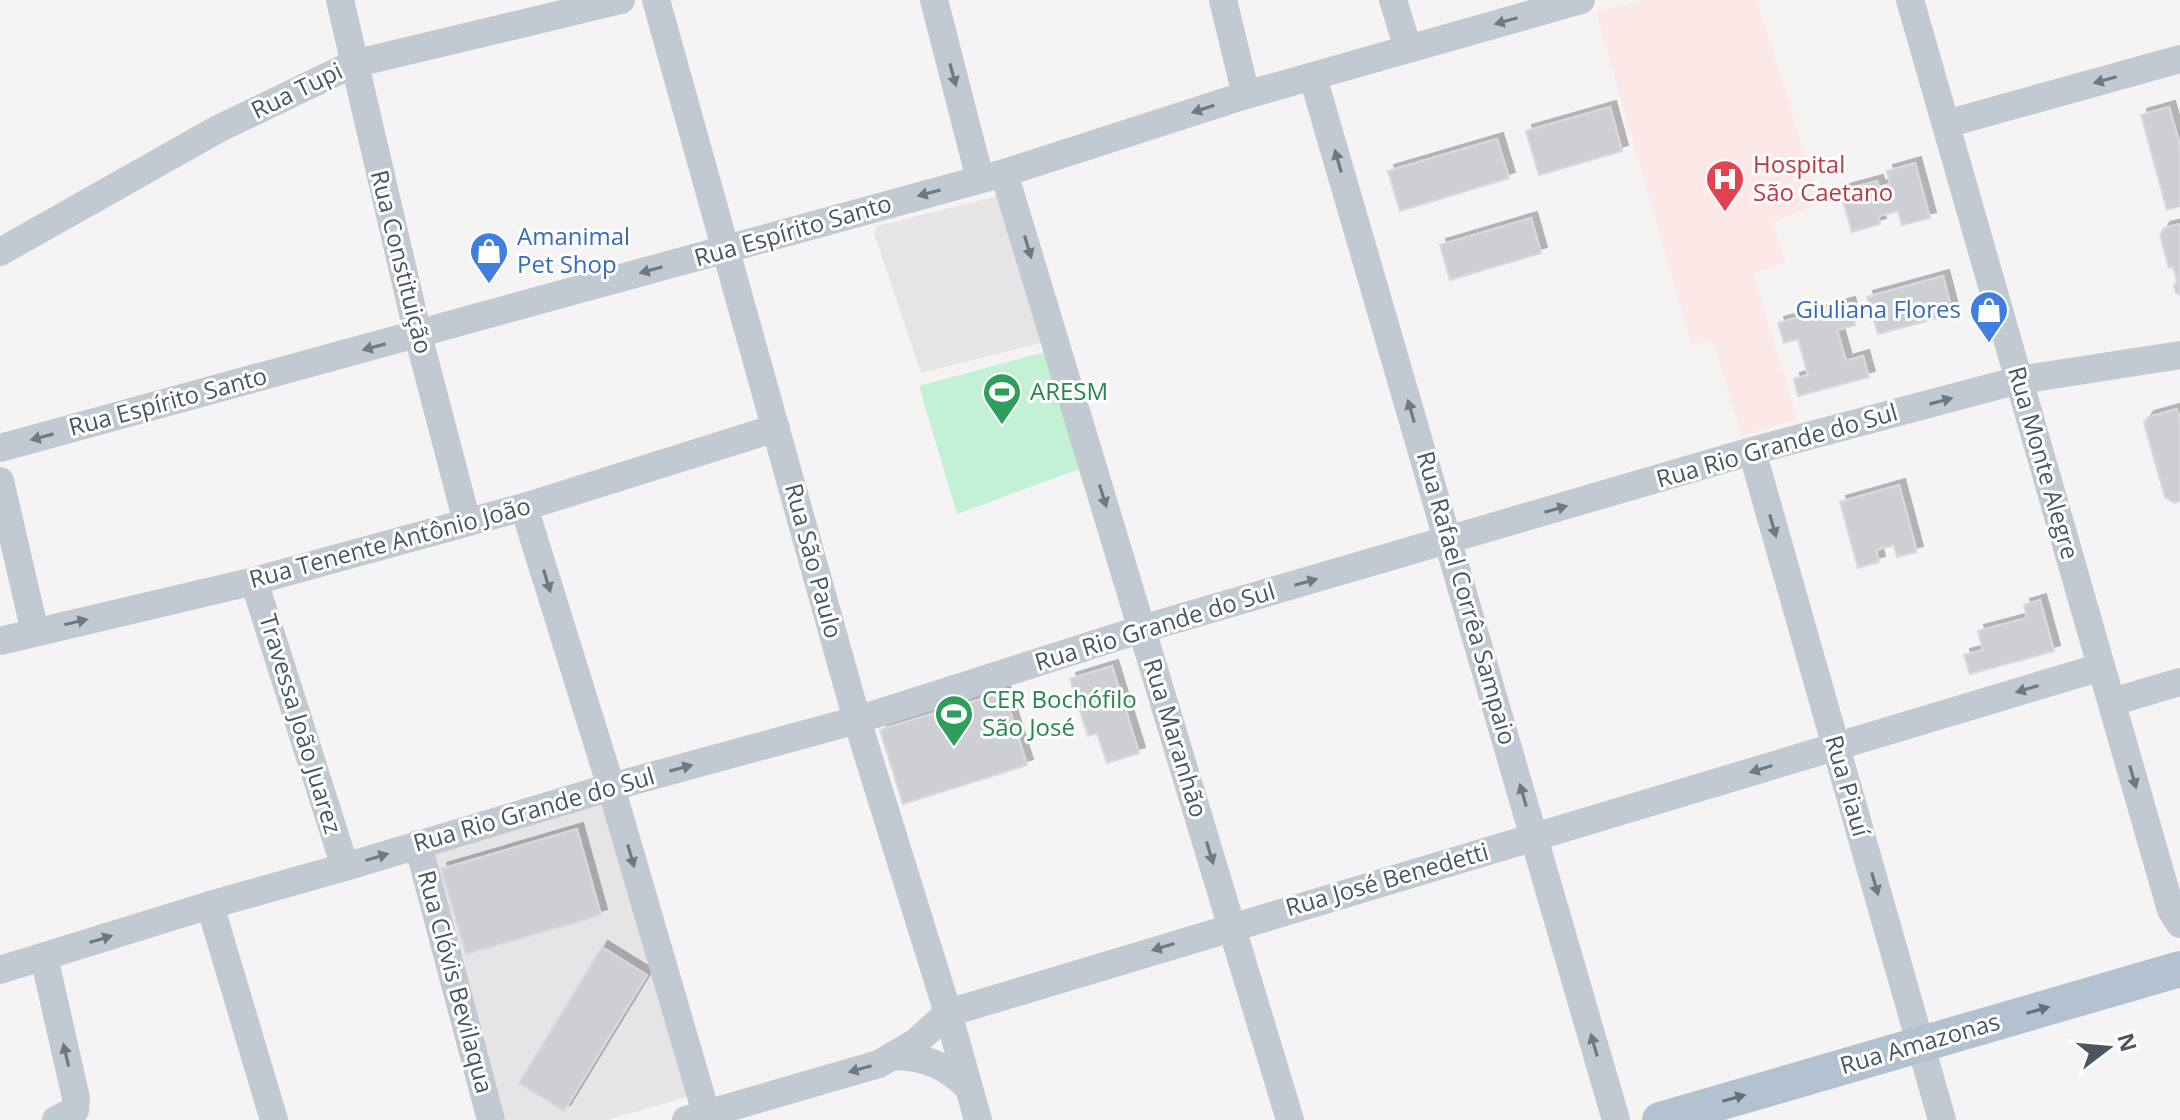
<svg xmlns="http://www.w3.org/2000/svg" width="2180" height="1120" font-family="'Open Sans',sans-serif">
<defs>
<filter id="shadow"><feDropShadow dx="6" dy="-6" stdDeviation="0" flood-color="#0004"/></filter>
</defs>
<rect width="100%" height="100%" fill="#f5f3f3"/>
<!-- education -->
<path fill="#e6e4e5" d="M1002,195L1049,341L921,373L874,233L877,226Z
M609,801L694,1095L607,1120H506L429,852Z"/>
<!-- medical -->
<path fill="#fce8e6" d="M1645,0H1757L1820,204L1772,222L1786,262L1753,273L1797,419L1742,436L1712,340L1692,346L1596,12Z"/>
<!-- green -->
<path fill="#c3f1d5" d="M1048,351L1085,467L957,514L919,386Z"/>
<!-- building -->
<path fill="#cdcfd5" stroke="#d7d9de" stroke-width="2" filter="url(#shadow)" d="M1610,107L1622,151L1539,175L1526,131Z
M2169,107L2180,146V206L2167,210L2141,115Z
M1497,139L1509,178L1400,211L1388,171Z
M1915,163L1930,218L1902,225L1898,211L1878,216L1880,224L1852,232L1840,191L1877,181L1879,187L1890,184L1887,171Z
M1531,218L1541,253L1450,280L1440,245Z
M2179,224L2180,225V295L2176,293L2174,286L2177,281L2173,267L2169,268L2160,236L2164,228Z
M1943,276L1953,314L1878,334L1867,297Z
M1849,303L1855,325L1837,330L1846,361L1863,356L1869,377L1798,396L1794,379L1808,375L1798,339L1784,343L1778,323Z
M2177,409L2180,420V501L2174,503L2165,497L2144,423L2148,417Z
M1899,485L1917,552L1897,557L1894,545L1876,550L1879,562L1858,568L1840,502Z
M2040,600L2054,651L1970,674L1964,655L1983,650L1978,631L2027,618L2024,605Z
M1112,666L1139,753L1107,763L1097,733L1088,736L1070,679Z
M1004,692L1027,765L903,804L880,730Z
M577,829L601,915L466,954L441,869Z
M602,947L647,975L564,1111L519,1083Z"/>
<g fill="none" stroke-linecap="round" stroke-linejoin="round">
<!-- minor -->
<path stroke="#c1cad2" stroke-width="28" d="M340,0L418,335L467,522
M656,0L857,720L948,1013L978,1120
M934,0L980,179
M1223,0L1246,95
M1393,0L1408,49
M1910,0L2171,910L2180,924
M1313,77L1616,1120
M1946,124L2180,59
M1004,173L1290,1120
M0,252L218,129L353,64L621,0
M0,448L1004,173L1246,95L1581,0
M1752,451L1942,1120
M0,481L35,632
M524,507L611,787L706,1113
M254,581L345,867
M0,641L254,581L524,507L776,428
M2112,702L2180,682
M418,844L491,1120
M210,905L274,1120
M44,957L76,1098L75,1110L56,1120
M0,970L210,905L345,867L611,787L857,720L1142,629L1752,451L2019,380L2180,355
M896,1056C926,1057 946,1066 968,1087
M686,1120L879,1064L916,1042L948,1013L2101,667"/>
<!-- major -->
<path stroke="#b3c2d1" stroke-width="36" d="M1660,1120L2180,969"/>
</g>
<!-- one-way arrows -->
<defs><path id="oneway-solid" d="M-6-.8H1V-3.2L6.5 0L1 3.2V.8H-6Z" transform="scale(2)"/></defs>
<g fill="#6e7983">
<use href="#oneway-solid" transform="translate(1506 21) rotate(164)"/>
<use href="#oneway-solid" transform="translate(953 75) rotate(75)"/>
<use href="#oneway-solid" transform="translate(2105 80) rotate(164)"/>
<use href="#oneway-solid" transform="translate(1203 109) rotate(162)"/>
<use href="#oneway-solid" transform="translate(1338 161) rotate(-106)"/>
<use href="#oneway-solid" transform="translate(929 193) rotate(165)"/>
<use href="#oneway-solid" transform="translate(1028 247) rotate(73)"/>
<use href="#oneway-solid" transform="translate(651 270) rotate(164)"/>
<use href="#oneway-solid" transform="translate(374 347) rotate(165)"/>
<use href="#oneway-solid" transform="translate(1941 401) rotate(-15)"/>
<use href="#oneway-solid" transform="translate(1411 411) rotate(-106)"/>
<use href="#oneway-solid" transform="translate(42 437) rotate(165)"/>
<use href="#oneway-solid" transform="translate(1103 496) rotate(73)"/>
<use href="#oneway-solid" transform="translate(1556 509) rotate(-16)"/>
<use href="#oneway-solid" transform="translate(1773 526) rotate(74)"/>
<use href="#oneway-solid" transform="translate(547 581) rotate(73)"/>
<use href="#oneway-solid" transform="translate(1306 582) rotate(-16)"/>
<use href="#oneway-solid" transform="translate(76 622) rotate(-13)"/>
<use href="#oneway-solid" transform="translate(2027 689) rotate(163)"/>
<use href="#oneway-solid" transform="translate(681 768) rotate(-15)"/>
<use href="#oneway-solid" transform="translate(1761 769) rotate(163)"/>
<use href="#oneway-solid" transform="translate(2133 777) rotate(74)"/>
<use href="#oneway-solid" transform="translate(1523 795) rotate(-106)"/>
<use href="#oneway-solid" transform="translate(1210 853) rotate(73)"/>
<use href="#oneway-solid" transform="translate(631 856) rotate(74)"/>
<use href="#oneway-solid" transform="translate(377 857) rotate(-17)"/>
<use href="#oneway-solid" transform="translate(1875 884) rotate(74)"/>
<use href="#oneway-solid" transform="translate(101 939) rotate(-17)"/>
<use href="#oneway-solid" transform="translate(1163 947) rotate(163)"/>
<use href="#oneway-solid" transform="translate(1594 1045) rotate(-106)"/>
<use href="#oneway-solid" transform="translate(66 1055) rotate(-103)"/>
<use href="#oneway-solid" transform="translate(860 1069) rotate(164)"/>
</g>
<g fill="#64717d">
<use href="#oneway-solid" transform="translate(2038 1010) rotate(-16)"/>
<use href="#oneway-solid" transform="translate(1734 1098) rotate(-16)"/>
</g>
<!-- icons -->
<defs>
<symbol id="hospital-pin" viewBox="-11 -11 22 30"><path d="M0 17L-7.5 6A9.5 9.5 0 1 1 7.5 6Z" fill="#e0444e" stroke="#fff"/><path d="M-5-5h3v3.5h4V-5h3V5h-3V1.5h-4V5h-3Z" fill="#fff"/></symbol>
<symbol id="shop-pin" viewBox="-11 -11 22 30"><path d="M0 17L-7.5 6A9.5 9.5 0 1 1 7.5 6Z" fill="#3f7fe0" stroke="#fff"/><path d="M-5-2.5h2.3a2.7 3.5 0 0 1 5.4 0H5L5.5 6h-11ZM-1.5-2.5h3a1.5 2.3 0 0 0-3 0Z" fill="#fff"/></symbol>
<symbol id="stadium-pin" viewBox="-11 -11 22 30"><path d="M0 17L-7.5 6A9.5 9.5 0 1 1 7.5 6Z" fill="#2e9e5b" stroke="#fff"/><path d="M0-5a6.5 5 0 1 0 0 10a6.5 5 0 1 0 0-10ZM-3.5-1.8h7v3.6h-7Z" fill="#fff"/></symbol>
</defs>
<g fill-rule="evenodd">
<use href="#hospital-pin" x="1703" y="157" width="44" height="60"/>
<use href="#shop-pin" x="467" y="229" width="44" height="60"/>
<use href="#shop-pin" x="1967" y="288" width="44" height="60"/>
<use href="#stadium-pin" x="980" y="370" width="44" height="60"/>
<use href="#stadium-pin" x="932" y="692" width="44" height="60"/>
</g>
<g text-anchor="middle" stroke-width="6" stroke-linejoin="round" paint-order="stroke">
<!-- street labels -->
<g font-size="24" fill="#4a5661" stroke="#fff">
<text transform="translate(297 91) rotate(-26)" y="8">Rua Tupi</text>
<text transform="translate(793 231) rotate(-16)" y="8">Rua Espírito Santo</text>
<text transform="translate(401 262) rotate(76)" y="8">Rua Constituição</text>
<text transform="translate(168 402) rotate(-15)" y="8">Rua Espírito Santo</text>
<text transform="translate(1777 446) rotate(-16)" y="8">Rua Rio Grande do Sul</text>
<text transform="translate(2043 463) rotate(74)" y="8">Rua Monte Alegre</text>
<text transform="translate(390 543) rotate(-15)" y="8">Rua Tenente Antônio João</text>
<text transform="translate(813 561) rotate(75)" y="8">Rua São Paulo</text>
<text transform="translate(1466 598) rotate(74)" y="8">Rua Rafael Corrêa Sampaio</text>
<text transform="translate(1155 627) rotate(-17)" y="8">Rua Rio Grande do Sul</text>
<text transform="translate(300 724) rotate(73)" y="8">Travessa João Juarez</text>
<text transform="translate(1175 738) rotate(73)" y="8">Rua Maranhão</text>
<text transform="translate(1847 786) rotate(74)" y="8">Rua Piauí</text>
<text transform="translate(534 810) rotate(-16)" y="8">Rua Rio Grande do Sul</text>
<text transform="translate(1387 880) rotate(-16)" y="8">Rua José Benedetti</text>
<text transform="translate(455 982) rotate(75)" y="8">Rua Clóvis Bevilaqua</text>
<text transform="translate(1920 1044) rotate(-16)" y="8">Rua Amazonas</text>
</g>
<!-- health labels -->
<g font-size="24" fill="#be3a42" stroke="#fff" text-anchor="start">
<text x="1753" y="173">Hospital<tspan x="1753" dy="28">São Caetano</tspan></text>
</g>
<!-- shop labels -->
<g font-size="24" fill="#366cbe" stroke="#fff" text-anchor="start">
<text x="517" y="245">Amanimal<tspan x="517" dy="28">Pet Shop</tspan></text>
<text x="1961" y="318" text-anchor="end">Giuliana Flores</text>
</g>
<!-- leisure labels -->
<g font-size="24" fill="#27864d" stroke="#fff" text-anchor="start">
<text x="1030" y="400">ARESM</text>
<text x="982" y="708">CER Bochófilo<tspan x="982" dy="28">São José</tspan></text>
</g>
</g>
<!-- north arrow -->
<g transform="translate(2108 1048) rotate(74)" stroke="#ffffff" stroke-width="6" paint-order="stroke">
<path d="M0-6L14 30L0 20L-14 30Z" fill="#4a5661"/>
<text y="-12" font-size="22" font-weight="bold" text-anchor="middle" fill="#4a5661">N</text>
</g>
</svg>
